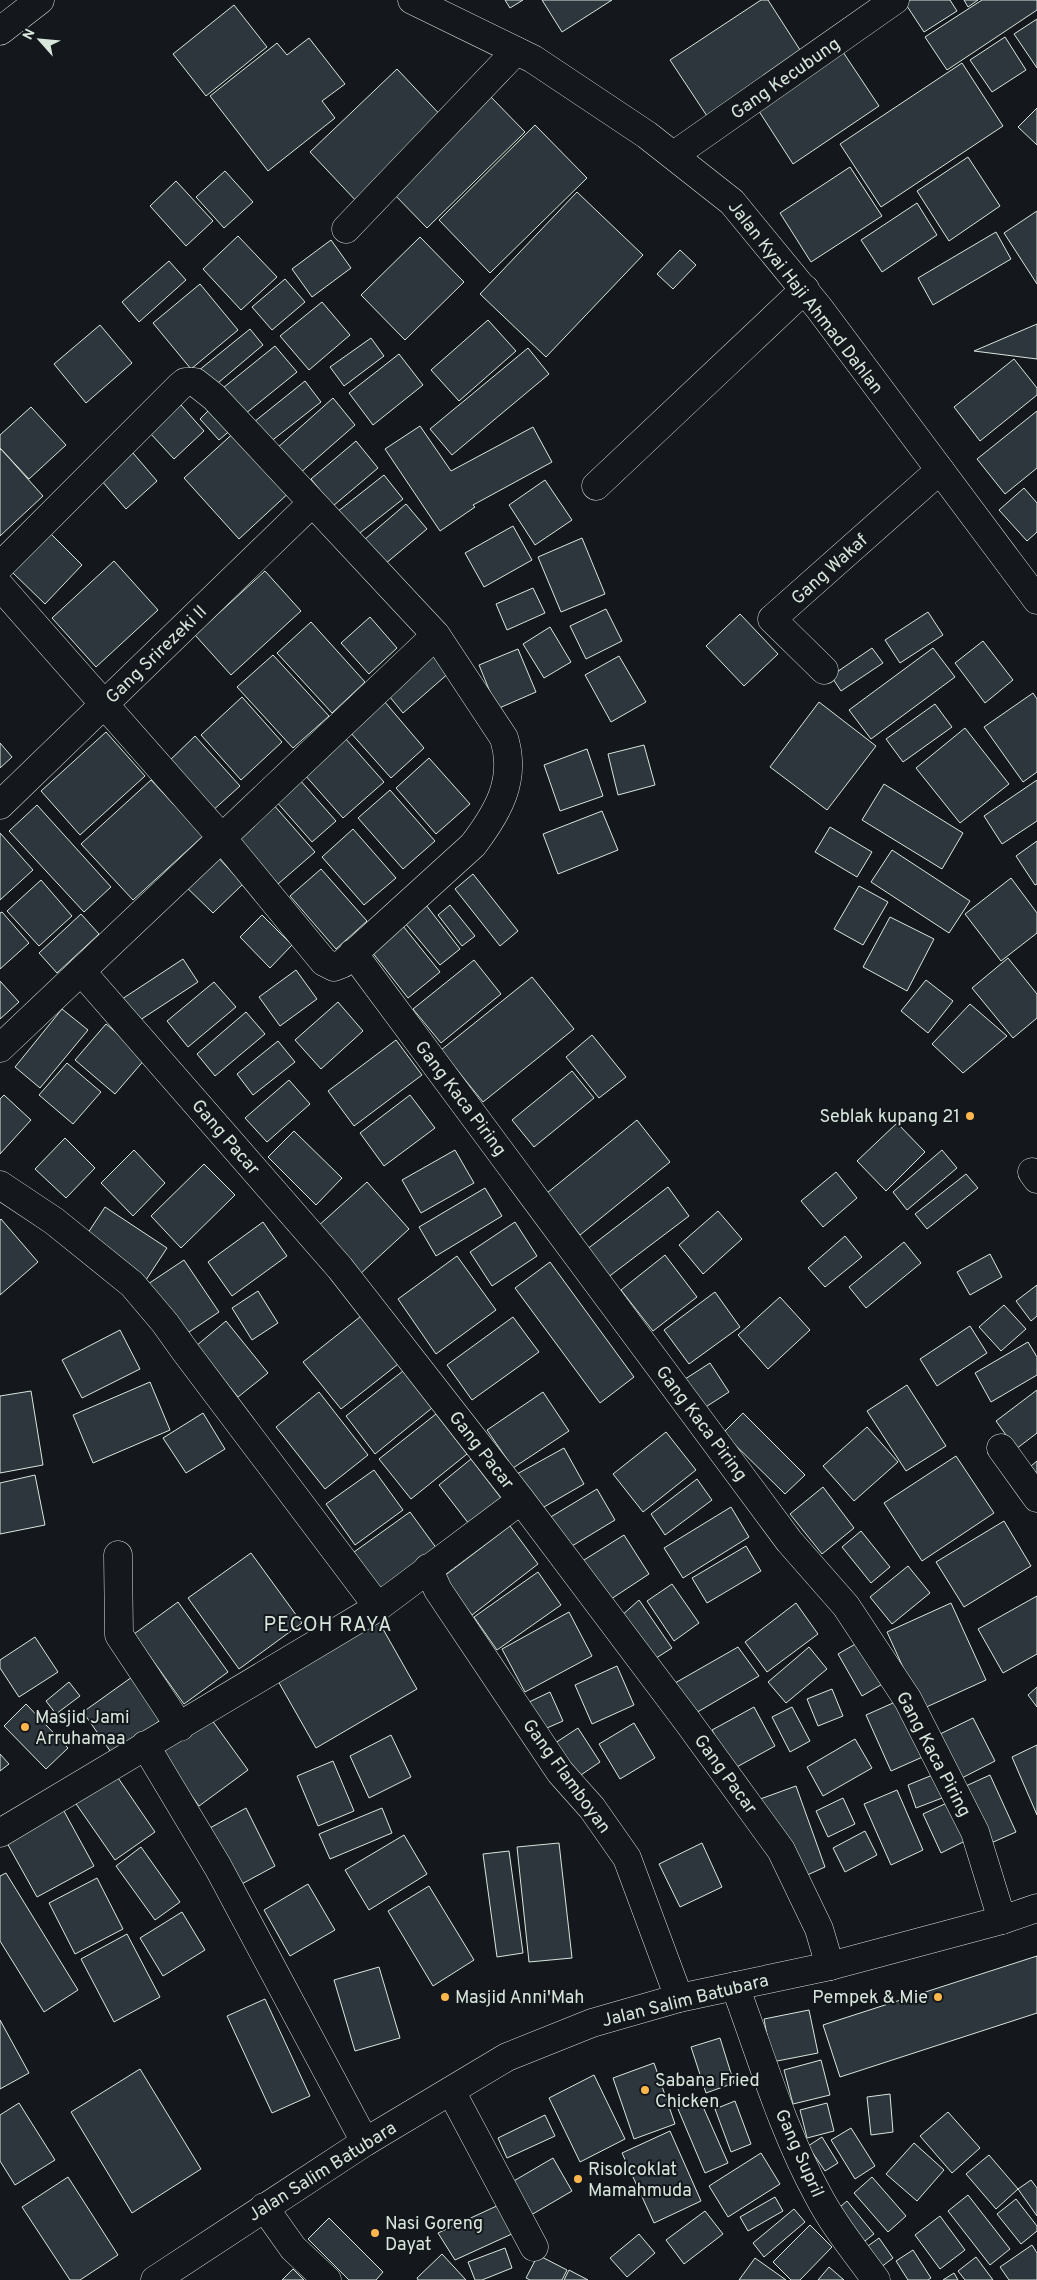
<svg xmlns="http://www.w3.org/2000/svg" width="1037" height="2280" font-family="Overpass,sans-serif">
<rect width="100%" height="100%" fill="#14181c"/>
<!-- building -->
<path fill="#2c363c" stroke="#d8e6dc" d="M505,0H523L510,8Z
M542,0H612L562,32Z
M761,0H768L802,53L707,116L670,60Z
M903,0H950L957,11L924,32Z
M964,0H978L968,7Z
M982,0H1037V10L947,70L925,37Z
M234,5L267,47L206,96L173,54Z
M1037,19V68L1014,34Z
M1005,37L1026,70L992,92L970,60Z
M309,38L345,84L322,101L335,118L268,171L210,96L277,43L287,55Z
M841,49L879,106L793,164L755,105Z
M962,63L1003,126L881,207L840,144Z
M397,69L447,122L359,204L310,152Z
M488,94L525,132L427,228L391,191Z
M1037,108V145L1018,127Z
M535,125L587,178L490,273L439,220Z
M968,157L1000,206L949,241L917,191Z
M850,167L882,216L811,262L780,213Z
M225,171L253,202L224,228L196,197Z
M176,181L213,221L186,246L150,206Z
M577,192L643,255L546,357L480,294Z
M917,203L937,235L882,272L861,240Z
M1037,211V284L1004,233Z
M996,232L1011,259L933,305L918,278Z
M238,236L277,277L241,310L203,269Z
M420,237L464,282L405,340L361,295Z
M331,240L351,268L312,297L292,269Z
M680,250L696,265L673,289L657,274Z
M169,261L186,280L139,322L122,302Z
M285,279L305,302L272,330L252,307Z
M200,284L238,330L191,369L153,323Z
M322,302L350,335L309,370L280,336Z
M488,320L516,351L459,401L431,370Z
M1037,324V359L974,351Z
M100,325L132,363L86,403L54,364Z
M250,329L263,345L212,388L198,371Z
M371,338L384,356L344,386L330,367Z
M275,346L297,372L245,414L223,388Z
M528,348L549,374L452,455L430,429Z
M399,354L423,385L373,425L349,393Z
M1014,359L1037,388V395L980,441L954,407Z
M305,381L321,402L265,446L249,426Z
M333,398L355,425L299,474L277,448Z
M181,405L204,431L174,459L150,433Z
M214,405L234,427L219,440L200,419Z
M31,407L66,445L29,479L0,448V435Z
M1037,411V468L1005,494L977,459Z
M420,426L451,471L533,427L552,462L473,505L475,507L440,531L385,449Z
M238,429L293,489L239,539L184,478Z
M356,441L378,468L333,506L311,479Z
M1,449L43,496L0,536V450Z
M133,453L157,481L126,509L102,481Z
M384,475L403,499L356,536L337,512Z
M545,480L572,520L535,545L509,505Z
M1024,488L1037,503V532L1027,541L999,510Z
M406,504L427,529L385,564L364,540Z
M513,526L532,560L484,587L465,553Z
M49,532L82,565L45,604L11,571Z
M582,538L605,594L561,612L538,557Z
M114,561L158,610L96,667L52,618Z
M265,571L301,611L231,675L195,635Z
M533,588L545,613L507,630L496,604Z
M606,609L622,641L586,659L570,626Z
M928,612L943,635L900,663L885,640Z
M740,614L778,654L744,686L706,646Z
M370,617L397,648L369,674L341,643Z
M311,622L365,682L332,713L277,653Z
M550,627L571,662L544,678L523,644Z
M983,641L1013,680L985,703L955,663Z
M872,648L883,663L841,691L831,676Z
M933,648L955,677L871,739L849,710Z
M518,649L536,692L497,709L479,665Z
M431,650L450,672L403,713L385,691Z
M273,655L329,716L293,748L237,687Z
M619,656L646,702L611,722L585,675Z
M1033,693L1037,699V772L1023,782L984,727Z
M242,697L282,742L241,780L201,735Z
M384,701L424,748L391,778L349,731Z
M819,702L876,746L827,810L770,767Z
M935,704L952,727L903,762L886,739Z
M965,728L1009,784L960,823L916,768Z
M106,732L145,776L80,835L41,791Z
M195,736L240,786L211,812L167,763Z
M345,738L384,782L343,818L304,774Z
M0,743L12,757L0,768Z
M644,745L655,785L618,795L608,754Z
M587,749L603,796L560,811L544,765Z
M429,758L470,804L436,834L396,788Z
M299,779L336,821L312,842L275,800Z
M151,780L203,836L133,900L81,844Z
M1037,780V821L1002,844L984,816Z
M884,784L963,833L942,869L862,820Z
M390,790L435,841L403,869L358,818Z
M272,803L315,852L278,884L235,835Z
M37,805L111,887L84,912L9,831Z
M602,811L618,850L558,874L543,834Z
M830,827L872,852L857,877L815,852Z
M353,829L396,878L364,905L322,857Z
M0,833L33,870L0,900Z
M1037,841V884L1035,885L1016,856Z
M892,850L970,901L949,933L871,882Z
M213,852L243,884L213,913L181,882Z
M321,869L367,921L336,949L290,896Z
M473,874L518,931L500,946L455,889Z
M1011,878L1037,913V933L1001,961L965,914Z
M41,880L72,916L39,946L7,911Z
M859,886L888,902L863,945L834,929Z
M426,905L460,949L440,965L405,923Z
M450,905L475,936L462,946L438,915Z
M2,912L29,943L0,969V913Z
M81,914L99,934L57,973L39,953Z
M262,915L292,945L270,968L240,937Z
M890,917L934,939L907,991L863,967Z
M403,926L440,972L408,998L372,952Z
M1008,958L1037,994V1018L1013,1038L972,988Z
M183,959L198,982L134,1024L119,1001Z
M474,960L501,994L441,1043L413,1009Z
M296,970L317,999L280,1026L259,997Z
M532,977L574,1029L483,1102L441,1050Z
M926,980L953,1001L928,1033L901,1011Z
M0,981L19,1002L0,1019Z
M214,982L236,1007L188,1047L167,1021Z
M338,1002L363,1031L321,1069L295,1040Z
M970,1004L1007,1036L963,1073L932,1044Z
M62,1009L88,1030L40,1088L15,1067Z
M246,1012L265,1034L215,1076L197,1054Z
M106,1024L146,1058L115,1094L75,1060Z
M592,1035L626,1077L599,1098L566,1057Z
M396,1040L422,1075L354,1126L328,1091Z
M278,1041L295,1062L253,1095L237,1074Z
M67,1063L101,1092L73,1124L39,1095Z
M572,1071L594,1098L534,1147L512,1120Z
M289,1080L310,1104L267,1142L245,1118Z
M4,1095L31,1120L0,1154V1099Z
M410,1095L435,1128L384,1166L360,1133Z
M637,1120L670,1162L580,1235L547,1193Z
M897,1123L925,1152L886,1191L857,1161Z
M294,1131L342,1178L316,1205L268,1157Z
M65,1138L95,1168L66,1198L35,1169Z
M134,1150L165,1183L133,1216L101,1183Z
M455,1150L474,1183L421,1213L402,1180Z
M942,1150L957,1168L907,1210L893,1192Z
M204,1164L235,1195L181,1248L151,1216Z
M836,1172L857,1198L823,1227L801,1201Z
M966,1174L978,1188L927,1229L915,1214Z
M367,1182L409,1229L359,1275L317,1227Z
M668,1187L689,1216L607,1278L586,1250Z
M485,1188L502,1216L436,1256L419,1227Z
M105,1207L167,1248L144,1283L82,1242Z
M718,1211L742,1239L703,1274L679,1245Z
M1,1219L38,1262L0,1295V1220Z
M263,1222L287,1256L232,1296L208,1262Z
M515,1222L537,1256L492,1286L470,1252Z
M845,1236L862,1257L825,1287L808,1268Z
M904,1242L921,1263L866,1308L849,1287Z
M990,1254L1002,1277L970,1295L957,1272Z
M665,1255L697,1297L653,1331L621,1290Z
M457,1256L496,1310L436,1354L398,1299Z
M184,1260L219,1312L180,1338L145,1286Z
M550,1262L634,1377L600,1403L515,1288Z
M1037,1285V1316L1031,1321L1016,1301Z
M258,1291L278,1323L252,1340L232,1308Z
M715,1292L740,1327L689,1364L664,1330Z
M780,1297L810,1330L768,1369L738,1335Z
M1004,1305L1026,1329L1001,1351L979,1327Z
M365,1313L402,1361L341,1409L303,1362Z
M513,1317L539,1352L472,1400L447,1365Z
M226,1321L268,1373L238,1397L196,1346Z
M970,1326L987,1353L937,1386L920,1359Z
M120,1330L140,1369L82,1398L62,1360Z
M1028,1342L1037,1357V1375L991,1402L975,1373Z
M710,1363L729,1392L701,1410L682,1381Z
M403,1371L432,1408L375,1454L346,1416Z
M150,1382L170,1430L93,1463L73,1415Z
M907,1385L946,1446L906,1471L867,1411Z
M1037,1390V1433L1016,1449L996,1421Z
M31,1391L43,1465L0,1473V1396Z
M319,1392L368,1455L325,1489L276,1427Z
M543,1392L569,1431L513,1468L487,1430Z
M203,1413L225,1449L186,1473L163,1438Z
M743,1413L805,1475L785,1494L723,1433Z
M436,1414L467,1454L411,1499L379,1459Z
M867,1427L898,1462L854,1501L823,1466Z
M666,1432L696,1470L643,1512L613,1474Z
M564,1448L584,1484L537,1511L517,1474Z
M956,1456L994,1513L922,1561L884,1503Z
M471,1459L501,1498L469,1524L439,1485Z
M1037,1461V1474L1031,1466Z
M374,1470L403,1510L355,1545L326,1504Z
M35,1475L45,1525L0,1534V1483Z
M697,1479L712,1500L665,1535L651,1514Z
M823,1487L854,1528L822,1554L790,1514Z
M597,1489L615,1520L567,1549L549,1518Z
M731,1507L749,1537L683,1578L664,1548Z
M410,1512L437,1549L381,1589L354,1552Z
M1004,1521L1031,1566L964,1607L936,1562Z
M510,1526L538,1564L472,1615L443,1577Z
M861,1531L890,1567L871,1583L842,1547Z
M624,1535L649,1574L602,1605L576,1565Z
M746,1546L761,1571L707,1603L692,1578Z
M251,1553L302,1623L239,1669L188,1598Z
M908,1566L930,1593L892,1624L870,1597Z
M538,1572L561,1605L497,1650L474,1617Z
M672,1584L699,1623L674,1641L647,1601Z
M1037,1596V1654L1003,1673L978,1629Z
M639,1600L672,1648L653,1660L620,1617Z
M178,1602L228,1672L184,1704L134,1634Z
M796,1603L818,1634L767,1672L745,1642Z
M951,1603L986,1680L922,1709L887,1632Z
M569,1612L592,1656L525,1692L502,1649Z
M379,1622L417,1689L316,1748L278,1681Z
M35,1637L58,1672L19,1697L0,1668V1660Z
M866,1638L891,1679L862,1696L838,1654Z
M738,1647L759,1676L694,1714L675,1683Z
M809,1647L827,1669L786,1703L768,1682Z
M617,1666L634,1705L592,1724L575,1685Z
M132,1677L162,1719L113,1755L83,1712Z
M69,1682L80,1696L56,1714L46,1701Z
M1037,1687V1707L1028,1695Z
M832,1689L843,1716L818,1726L807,1699Z
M550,1692L563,1721L540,1731L527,1703Z
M902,1699L927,1755L891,1771L866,1715Z
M26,1704L68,1748L46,1769L4,1726Z
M754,1707L775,1746L733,1769L712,1730Z
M792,1707L810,1741L790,1752L772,1717Z
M209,1716L248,1770L199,1806L160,1751Z
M973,1718L995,1761L960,1779L938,1735Z
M634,1723L655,1758L620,1779L599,1744Z
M578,1728L600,1762L575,1779L552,1745Z
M391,1735L411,1777L369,1798L350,1756Z
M855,1739L872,1768L823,1796L807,1767Z
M1037,1745V1815L1012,1757Z
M0,1754L9,1764L0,1771Z
M333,1761L354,1811L318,1826L297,1776Z
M112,1769L155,1832L115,1860L72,1798Z
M940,1772L950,1795L916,1808L908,1785Z
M990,1775L1016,1832L982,1847L957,1790Z
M796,1786L825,1867L805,1876L752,1802Z
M897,1790L923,1850L891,1865L864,1804Z
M843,1798L855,1824L828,1837L816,1811Z
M59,1802L94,1866L37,1897L2,1834Z
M949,1802L967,1840L941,1853L923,1814Z
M246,1808L275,1866L238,1886L208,1829Z
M382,1808L392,1833L330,1859L319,1834Z
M865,1831L877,1855L845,1872L833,1848Z
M404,1835L427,1874L369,1910L345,1870Z
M559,1843L572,1958L529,1962L517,1847Z
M702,1843L722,1887L680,1907L659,1864Z
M141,1847L180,1902L155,1920L116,1866Z
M509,1851L523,1953L497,1957L483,1854Z
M6,1873L78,1990L44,2012L0,1941V1876Z
M97,1878L123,1929L75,1954L49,1903Z
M308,1884L335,1930L290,1956L264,1910Z
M429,1886L474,1960L433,1986L388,1911Z
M182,1912L205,1950L163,1976L140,1938Z
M127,1934L160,1997L114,2022L81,1959Z
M1037,1956V2013L840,2077L823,2025Z
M379,1967L400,2038L355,2051L334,1980Z
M265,1999L310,2096L272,2113L227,2016Z
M809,2010L818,2053L772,2062L764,2019Z
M0,2020L29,2073L0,2089Z
M720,2038L734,2083L706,2093L691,2047Z
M821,2060L830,2095L793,2104L784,2070Z
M654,2063L675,2124L634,2139L613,2078Z
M140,2069L201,2169L132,2213L71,2112Z
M594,2075L625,2139L580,2162L549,2098Z
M890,2094L893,2132L871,2135L867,2097Z
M700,2100L728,2163L705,2173L678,2109Z
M735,2101L751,2144L731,2152L715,2109Z
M19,2103L55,2160L15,2185L0,2161V2115Z
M827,2103L834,2131L807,2138L800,2110Z
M948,2112L980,2148L952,2173L920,2136Z
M545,2115L555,2136L507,2158L498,2138Z
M851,2128L875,2166L855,2179L831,2140Z
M670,2131L701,2201L654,2223L622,2153Z
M822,2137L838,2163L825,2171L808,2146Z
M914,2143L944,2170L917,2201L886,2174Z
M761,2153L780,2184L728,2217L709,2186Z
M989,2155L1018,2189L996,2209L966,2174Z
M553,2158L572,2191L531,2215L512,2182Z
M68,2177L118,2255L80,2280H70L22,2207Z
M872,2177L906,2216L888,2232L854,2193Z
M1031,2180L1037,2188V2216L1018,2189Z
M968,2195L1010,2249L990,2265L948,2211Z
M775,2197L783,2211L748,2231L740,2217Z
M1016,2199L1037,2226V2231L1021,2244L997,2214Z
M847,2201L874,2234L861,2244L834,2212Z
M501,2204L514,2233L455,2260L438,2233Z
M794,2209L805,2222L764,2257L753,2243Z
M705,2211L723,2234L684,2264L666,2240Z
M940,2216L965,2250L940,2269L915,2235Z
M329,2218L383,2272L376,2280H349L308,2239Z
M810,2225L832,2247L800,2280H791L773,2262Z
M639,2234L655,2253L627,2277L610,2258Z
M879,2238L893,2258L876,2271L861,2251Z
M1032,2245L1037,2253V2280H1009L1000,2267Z
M505,2248L512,2268L482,2280H475L468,2262Z
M913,2250L931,2278L928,2280H908L896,2261Z
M442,2254L466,2280H418L417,2278Z
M538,2255L567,2270L562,2280H530L526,2278Z
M976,2257L993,2280H965L958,2271Z
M755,2258L786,2280H739Z
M829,2267L844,2280H818Z
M293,2269L304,2280H282Z
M569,2270L588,2280H564Z
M954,2273L958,2280H943Z"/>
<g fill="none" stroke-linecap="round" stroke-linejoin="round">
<defs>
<path id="street" d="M674,155L895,0
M346,229L516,51
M596,486L805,289
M0,566L180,386L185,382H195L214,397L436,635L504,738C517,780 498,812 473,845L342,964L334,967L324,962L222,838L0,586
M824,670L772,619L940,470
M0,805L312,503
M353,953L789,1541L846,1606L908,1700L975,1832L1002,1920
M81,971L340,1268L521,1500L688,1722L781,1850L819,1929L830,1966
M0,1048L436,635
M1032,1172L1037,1179
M0,1185L54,1221L132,1284L165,1323L185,1351L378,1607L521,1500
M1001,1448L1037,1498
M118,1555L119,1635L180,1727
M428,1568L438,1590L560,1772L592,1808L627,1858L679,1998
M145,1745L218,1867L365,2142
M0,1833L378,1607
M735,1986C761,2056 782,2129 818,2195C834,2226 856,2252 876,2280
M451,2091L534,2247
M264,2207L293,2248L327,2280"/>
<path id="secondary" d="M412,0L533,59L647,135L732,202L819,308L1037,600
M0,31L40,0
M155,2280L365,2142L507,2057L592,2023L679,1998L830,1966L1002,1920L1037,1908"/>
</defs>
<!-- street casing -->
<use href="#street" stroke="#d8e6dc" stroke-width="29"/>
<!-- secondary casing -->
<use href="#secondary" stroke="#d8e6dc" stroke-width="29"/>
<!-- street -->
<use href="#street" stroke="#14181c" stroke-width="28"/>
<!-- secondary -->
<use href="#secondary" stroke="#14181c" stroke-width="28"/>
</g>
<!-- markers -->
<g fill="#ffb74d" stroke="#14181c" stroke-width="2">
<circle cx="970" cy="1116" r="5"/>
<circle cx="25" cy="1727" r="5"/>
<circle cx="445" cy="1997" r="5"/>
<circle cx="938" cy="1997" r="5"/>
<circle cx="645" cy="2090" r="5"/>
<circle cx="578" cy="2179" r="5"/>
<circle cx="375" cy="2233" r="5"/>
</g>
<g text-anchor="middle" stroke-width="4" stroke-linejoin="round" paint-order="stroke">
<!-- street labels -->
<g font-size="18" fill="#d8e6dc" stroke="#14181c">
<text transform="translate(785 78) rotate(-35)" y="6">Gang Kecubung</text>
<text transform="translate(806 297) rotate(52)" y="6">Jalan Kyai Haji Ahmad Dahlan</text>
<text transform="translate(829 569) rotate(-42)" y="6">Gang Wakaf</text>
<text transform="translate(156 654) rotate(-44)" y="6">Gang Srirezeki II</text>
<text transform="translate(461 1098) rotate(53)" y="6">Gang Kaca Piring</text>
<text transform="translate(226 1137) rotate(49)" y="6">Gang Pacar</text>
<text transform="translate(702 1423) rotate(53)" y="6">Gang Kaca Piring</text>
<text transform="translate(482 1450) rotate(52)" y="6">Gang Pacar</text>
<text transform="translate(934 1754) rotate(62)" y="6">Gang Kaca Piring</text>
<text transform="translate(726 1774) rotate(54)" y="6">Gang Pacar</text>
<text transform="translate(567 1776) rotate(54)" y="6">Gang Flamboyan</text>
<text transform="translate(685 2000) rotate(-14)" y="6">Jalan Salim Batubara</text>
<text transform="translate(800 2153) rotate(66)" y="6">Gang Supril</text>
<text transform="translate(322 2171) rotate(-32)" y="6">Jalan Salim Batubara</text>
</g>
<!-- poi labels -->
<g font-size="18" fill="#d8e6dc" stroke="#14181c" text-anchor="start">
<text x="960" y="1122" text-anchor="end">Seblak kupang 21</text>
<text x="35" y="1723">Masjid Jami<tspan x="35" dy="21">Arruhamaa</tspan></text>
<text x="455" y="2003">Masjid Anni'Mah</text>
<text x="928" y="2003" text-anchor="end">Pempek &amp; Mie</text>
<text x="655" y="2086">Sabana Fried<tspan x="655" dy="21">Chicken</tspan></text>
<text x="588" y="2175">Risolcoklat<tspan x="588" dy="21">Mamahmuda</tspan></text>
<text x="385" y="2229">Nasi Goreng<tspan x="385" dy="21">Dayat</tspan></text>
</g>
<!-- quarter labels -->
<g font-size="20" letter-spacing="1" fill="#d8e6dc" stroke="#14181c">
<text x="328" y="1631">PECOH RAYA</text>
</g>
</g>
<!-- north arrow -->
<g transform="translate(40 40) rotate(297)" stroke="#14181c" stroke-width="4" paint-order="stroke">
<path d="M0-4L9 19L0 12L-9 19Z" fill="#d8e6dc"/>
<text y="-8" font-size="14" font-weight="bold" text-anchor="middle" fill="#d8e6dc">N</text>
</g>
</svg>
